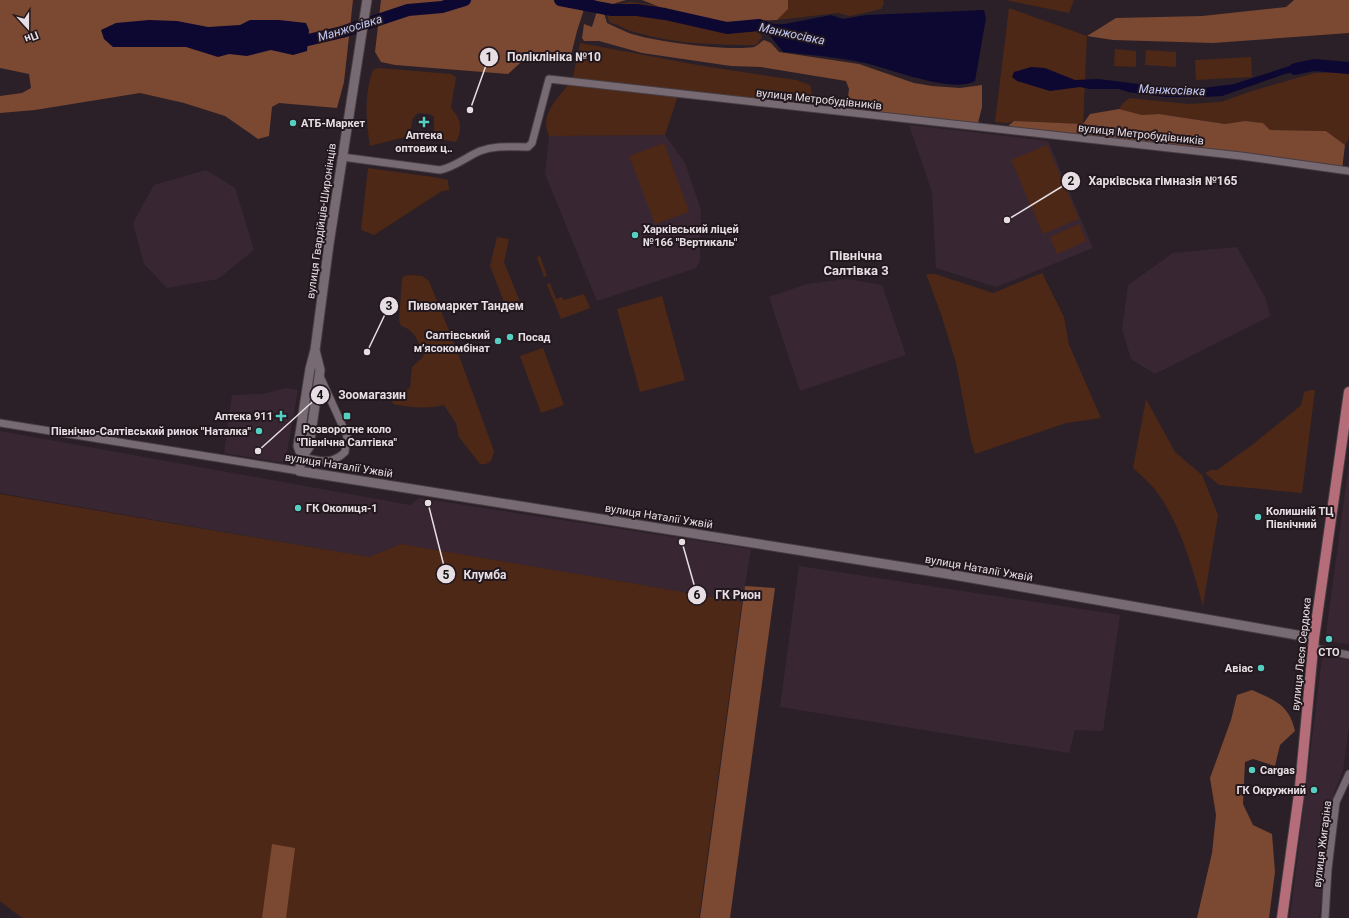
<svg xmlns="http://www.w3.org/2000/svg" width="1349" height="918" font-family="Roboto,sans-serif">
<rect width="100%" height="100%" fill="#2b2027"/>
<!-- built -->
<path fill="#382732" d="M909,125L1048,141L1093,248L996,287L936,268L932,192Z
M665,135L685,163L701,210L700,261L696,268L597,301L545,174L549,136Z
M206,170L235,188L254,250L218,279L167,288L144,264L133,223L154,185Z
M1237,247L1266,299L1270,316L1155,374L1131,359L1122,329L1128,285L1173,253Z
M847,279L882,285L906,355L800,391L769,297L807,284Z
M286,388L298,390L285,463L224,453L232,395L263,394Z
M0,431L410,505L419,498L751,549L742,602L401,544L369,557L0,493Z
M1349,463V644L1325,641Z
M799,566L1120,615L1103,731L1075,730L1069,753L780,707Z
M1322,657L1349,660V726L1343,771L1335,790L1319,918H1290Z"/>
<!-- green -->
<path fill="#4e2816" d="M788,0H883L884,3L881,9L850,16L838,13L777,20L788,9Z
M1005,0H1074L1069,13Z
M630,2L749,17L762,37L756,45C717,45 676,44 638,33C628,31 619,25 609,22L607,13L614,5Z
M1009,8L1087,36L1083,124L1014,121L1007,123L995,122Z
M580,43L703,66L796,80L810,85L812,94L800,105L572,81Z
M1115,49L1136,51V67L1114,66Z
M1146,50L1176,52V67L1145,65Z
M1251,57L1252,77L1196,80L1195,60Z
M379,68L451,74L456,77L451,108C461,119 463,128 456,142L434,138V116L429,114L418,113L413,118L409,136L370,146C366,122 364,93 373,70Z
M1349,72V133L1348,141L1345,145L1326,131L1270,130L1263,123L1245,121L1225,124L1159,114L1142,115L1119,109L1123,103L1130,98L1188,104L1221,102L1252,91L1315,73Z
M570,82L678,95L665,135L549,136C539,113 558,100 570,82Z
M664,143L689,212L655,224L629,156Z
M1047,145L1079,219L1043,234L1011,160Z
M368,168L433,177L448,180L449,190L442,191L374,235L361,230Z
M1079,224L1086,241L1057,254L1050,237Z
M497,237L509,239L504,262L522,307L508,312L490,266Z
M540,256L547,276L544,277L537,257Z
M1042,273L1064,317L1069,345L1101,418L1066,423L975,454L971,441L956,363L941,314L926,274H935L993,293Z
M411,275L422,276L429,281L458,353L494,451L491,461L486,464H480L459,437L456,423L444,405C426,409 411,408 393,404L391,397L410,388L412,367L424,356C418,341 416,331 401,326L399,320L402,279L404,276Z
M550,283L556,299L562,297L564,300L584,294L590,308L561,319L547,284Z
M662,296L685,380L640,392L617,309Z
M543,348L564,405L541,413L520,356Z
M1311,390H1315L1302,493L1219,485L1205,473L1211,470H1217L1252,445L1294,411L1301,405L1304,392Z
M1146,399L1175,452L1202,475L1218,515L1203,606C1192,566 1181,526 1157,492C1150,483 1141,475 1133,468Z
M0,494L369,557L401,544L742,602L699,918H22L0,901Z"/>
<!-- forest -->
<path fill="#7b4832" d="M0,0H353L344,82L337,108L279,103L272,107L269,136L258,139L225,116L184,103L140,93L35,110L0,113V96L22,93L31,88L29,74L0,68Z
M381,0H587L577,31L571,55L565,59L529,55L508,74L395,65L381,62L375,52Z
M595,0H626L606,6L599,5Z
M642,0H788V9L777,20L728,22L679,17L665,9Z
M1294,0H1349V33L1213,43L1113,40L1087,36L1116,18L1202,16L1286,7Z
M597,11L604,13L607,23C614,26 621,30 629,33C655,42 727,51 754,47C757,46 761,42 764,40L771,43L779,52L859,64L914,83L932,86L960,88L982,85V107L977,127L846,113L849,89L846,81L761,67L731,66L642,53L599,41H584L582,38L584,24L592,27Z
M1119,109L1142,115L1159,114L1225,124L1245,121L1263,123L1270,130L1326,131L1345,145L1342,170L1010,131L1009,125L1014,121L1083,124L1090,114Z
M745,586L775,588L730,918H700Z
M1252,690C1274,700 1289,704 1295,731L1280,745L1275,766L1253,759L1245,762L1243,804L1253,825L1272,834L1275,872L1269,918H1197L1212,853L1216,815L1210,778L1231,720L1237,695Z
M272,844L295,848L286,918H262Z"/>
<!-- water -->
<path fill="#0d0832" d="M984,10L986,18L975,81C953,94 891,69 865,63C839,57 810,55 783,52L767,32L759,25L785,24L831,15L843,19L866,15Z
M149,20L177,21L208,27L240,25L250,20H279L306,23L309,30L307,51L293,55L271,50L247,56L229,54L218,57L186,47H113L104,39L101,30L116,23Z
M1305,61L1311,68L1285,74L1222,96L1205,97H1165L1128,92L1119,89H1090L1080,87L1050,91L1017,81L1012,77L1014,72L1031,67L1045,68L1075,80L1098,79L1188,90L1234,84Z"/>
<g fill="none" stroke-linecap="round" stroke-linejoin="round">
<!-- river -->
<path stroke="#0d0832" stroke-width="12" d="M560,0L612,10H637L665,14L727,28L759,25L773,30
M292,40H308L342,32L408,10L442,7L465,0
M1295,69L1314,65L1349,68"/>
<defs>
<path id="street" d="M342,157L440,170C455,167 466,157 480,151C496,145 511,147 528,147L532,143L549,79L1241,156L1349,171
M0,423L299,471
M302,457C319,461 332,465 345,452L347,436L319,374
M1313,648L1349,655
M1325,918L1328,869L1336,802L1349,774"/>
<path id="secondary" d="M315,350L320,370L309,447L302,457L299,471L948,574L1314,638
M302,457L298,446L310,369L315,350L329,244L367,0"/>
<path id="primary" d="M1282,918L1300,787L1314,638L1349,392"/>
</defs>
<!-- street casing -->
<use href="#street" stroke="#463d43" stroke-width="9"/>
<!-- secondary casing -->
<use href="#secondary" stroke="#463d43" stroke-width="11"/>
<!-- primary casing -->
<use href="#primary" stroke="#463d43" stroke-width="12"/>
<!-- street -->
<use href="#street" stroke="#786a72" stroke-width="7"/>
<!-- secondary -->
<use href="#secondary" stroke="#786a72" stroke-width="9"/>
<!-- primary -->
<use href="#primary" stroke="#b56e79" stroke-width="10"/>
</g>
<!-- markers -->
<g fill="#57cec2" stroke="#22171d" stroke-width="1.5">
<path d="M422 116h4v4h4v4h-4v4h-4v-4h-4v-4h4z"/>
<circle cx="293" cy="123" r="4"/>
<circle cx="635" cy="235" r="4"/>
<circle cx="510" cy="337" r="4"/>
<circle cx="498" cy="341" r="4"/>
<path d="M279 410h4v4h4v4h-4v4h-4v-4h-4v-4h4z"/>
<rect x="343" y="412" width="8" height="8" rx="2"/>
<circle cx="259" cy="431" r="4"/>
<circle cx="298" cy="508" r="4"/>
<circle cx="1258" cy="517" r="4"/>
<circle cx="1329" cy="639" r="4"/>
<circle cx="1261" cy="668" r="4"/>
<circle cx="1252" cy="770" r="4"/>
<circle cx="1314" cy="790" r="4"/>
</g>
<g text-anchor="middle" stroke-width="4" stroke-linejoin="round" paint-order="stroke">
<!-- street labels -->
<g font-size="11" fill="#e6dee3" stroke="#22171d">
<text transform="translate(819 99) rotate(6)" y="4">вулиця Метробудівників</text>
<text transform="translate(1141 134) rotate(6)" y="4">вулиця Метробудівників</text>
<text transform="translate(321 221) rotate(-82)" y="4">вулиця Гвардійців-Широнінців</text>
<text transform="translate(339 465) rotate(9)" y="4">вулиця Наталії Ужвій</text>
<text transform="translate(659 516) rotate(9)" y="4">вулиця Наталії Ужвій</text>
<text transform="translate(979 568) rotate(10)" y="4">вулиця Наталії Ужвій</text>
<text transform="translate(1301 654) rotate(-84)" y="4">вулиця Леся Сердюка</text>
<text transform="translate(1322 844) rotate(-83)" y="4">вулиця Жигаріна</text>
</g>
<!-- poi labels -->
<g font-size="11" font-weight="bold" fill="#e6dee3" stroke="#22171d" text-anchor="start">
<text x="301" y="127">АТБ-Маркет</text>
<text x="424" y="139" text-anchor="middle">Аптека<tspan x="424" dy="13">оптових ц‥</tspan></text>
<text x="643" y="233">Харківський ліцей<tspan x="643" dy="13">№166 "Вертикаль"</tspan></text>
<text x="490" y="339" text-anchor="end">Салтівський<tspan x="490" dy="13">мʼясокомбінат</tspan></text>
<text x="518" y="341">Посад</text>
<text x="273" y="420" text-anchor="end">Аптека 911</text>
<text x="347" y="433" text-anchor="middle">Розворотне коло<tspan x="347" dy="13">"Північна Салтівка"</tspan></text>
<text x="251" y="435" text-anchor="end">Північно-Салтівський ринок "Наталка"</text>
<text x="306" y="512">ГК Околиця-1</text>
<text x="1266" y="515">Колишній ТЦ<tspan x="1266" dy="13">Північний</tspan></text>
<text x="1329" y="656" text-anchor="middle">СТО</text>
<text x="1253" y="672" text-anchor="end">Авіас</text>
<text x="1260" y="774">Cargas</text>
<text x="1306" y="794" text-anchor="end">ГК Окружний</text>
</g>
<!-- water labels -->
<g font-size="12" font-style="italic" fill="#c5cbf9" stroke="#22171d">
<text transform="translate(350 28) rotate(-17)" y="4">Манжосівка</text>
<text transform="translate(792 34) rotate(12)" y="4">Манжосівка</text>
<text transform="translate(1172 90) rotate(2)" y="4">Манжосівка</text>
</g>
<!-- quarter labels -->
<g font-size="13" font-weight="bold" fill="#e6dee3" stroke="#22171d">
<text x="856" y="260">Північна<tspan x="856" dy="15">Салтівка 3</tspan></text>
</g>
</g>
<!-- callouts -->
<path fill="none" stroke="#e6dee3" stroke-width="1.5" d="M470 110L489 57M1007 220L1071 181M367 352L389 306M258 451L320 395M428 503L446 574M682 542L697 595"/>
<g fill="#e6dee3" stroke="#22171d" stroke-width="1.5">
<circle cx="470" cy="110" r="4"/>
<circle cx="1007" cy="220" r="4"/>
<circle cx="367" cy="352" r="4"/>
<circle cx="258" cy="451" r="4"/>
<circle cx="428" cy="503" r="4"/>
<circle cx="682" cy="542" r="4"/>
<circle cx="489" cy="57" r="10"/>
<circle cx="1071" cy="181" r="10"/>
<circle cx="389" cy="306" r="10"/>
<circle cx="320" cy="395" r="10"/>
<circle cx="446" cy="574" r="10"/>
<circle cx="697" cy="595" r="10"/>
</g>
<g font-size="12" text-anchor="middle" font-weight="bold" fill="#111">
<text x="489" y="61">1</text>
<text x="1071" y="185">2</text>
<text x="389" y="310">3</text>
<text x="320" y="399">4</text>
<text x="446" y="579">5</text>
<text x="697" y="599">6</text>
</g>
<g font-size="12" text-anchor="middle" font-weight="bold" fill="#e6dee3" stroke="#22171d" stroke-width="4" stroke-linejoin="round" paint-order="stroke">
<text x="554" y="61">Поліклініка №10</text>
<text x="1163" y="185">Харківська гімназія №165</text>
<text x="466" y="310">Пивомаркет Тандем</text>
<text x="372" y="399">Зоомагазин</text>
<text x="485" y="579">Клумба</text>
<text x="738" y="599">ГК Рион</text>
</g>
<!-- north arrow -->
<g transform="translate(28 28) rotate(159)" stroke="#22171d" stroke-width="3" paint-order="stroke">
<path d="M0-3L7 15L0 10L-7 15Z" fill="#e6dee3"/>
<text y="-6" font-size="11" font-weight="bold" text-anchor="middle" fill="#e6dee3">Пн</text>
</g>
</svg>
